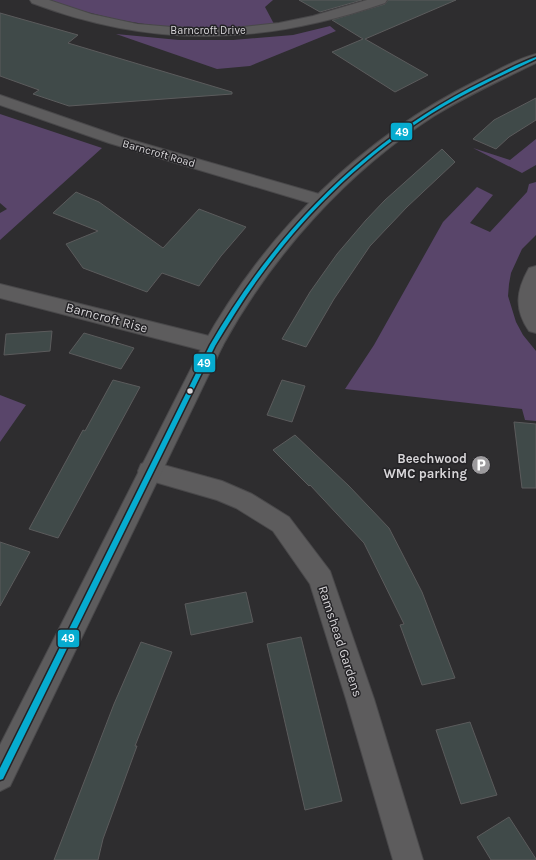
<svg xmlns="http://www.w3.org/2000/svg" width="536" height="860" font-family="Karla,sans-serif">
<rect width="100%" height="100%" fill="#2e2d2f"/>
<!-- green -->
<path fill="#59456a" d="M50,0H273L265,7L274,24C193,33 127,28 50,0Z
M330,26L336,31L250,66L217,69L116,34L179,40H233L293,35Z
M0,114L102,148L0,240V213L7,209L0,203Z
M536,139V165L522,173L473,148L510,160Z
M536,182V235L522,249L511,273L509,284L508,296L516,322L523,335L536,351V421L525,420L522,409L345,389L374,345L443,222L477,187L493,195L470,223L490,232L527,192L529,184Z
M0,395L26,405L0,442Z"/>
<!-- building -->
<path fill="#404a49" stroke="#5b5b5c" d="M299,0H362L320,12Z
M388,0H456L365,39L428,75L395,92L332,52L363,39L332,20L385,4Z
M0,13L78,35L68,43L232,92V94L69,106L33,94L39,90L0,76Z
M536,98V120L509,137L496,149L473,139L494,120Z
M442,149L455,162L407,207L370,246L334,299L306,347L282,339L310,292L337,254L366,220L385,200Z
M76,192L99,202L163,248L199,209L246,227L221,256L199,286L162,273L147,292L83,268L66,244L98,231L53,213Z
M52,331L50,351L4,355L6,334Z
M84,333L121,344L134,348L121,369L69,353Z
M113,380L140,387L58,538L29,529L83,430L85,431Z
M282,380L305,386L292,422L267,415Z
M514,422L536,424V488H522Z
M295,435L349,486L389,528L422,592L455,678L422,685L400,625L404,624L364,543L310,485L309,486L273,450Z
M0,542L30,552L0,606Z
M246,592L253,622L191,635L185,604Z
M301,637L342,801L305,810L267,644Z
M141,642L172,652L135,746H137L103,839L98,860H54L114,704Z
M470,722L497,795L461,804L436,730Z
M509,817L536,859V860H491L477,837Z"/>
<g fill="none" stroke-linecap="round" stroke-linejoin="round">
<defs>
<path id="minor" d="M30,0H49L91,14L137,24L172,27L207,29L243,27L279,23L313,16L367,0H387L385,3C263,45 154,49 32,3Z
M0,95L121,137L326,196L329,200L326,204L320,206L109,143L0,105Z
M536,266V333L529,331C514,309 516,291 529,268Z
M0,284L213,337L220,340L223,345L220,350L213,353L0,298Z
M149,461L222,481L252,494L289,517L330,571L374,699L423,860H393L346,699L310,584L273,531L236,508L217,500L141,478L138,471L141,464Z"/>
<path id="tertiary" d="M536,54V63C501,80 466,96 434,116C347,172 273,254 223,345L10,786L0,791V745L203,345C266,232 362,137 478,80C496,71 516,59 536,54Z"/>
</defs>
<!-- minor casing -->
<use href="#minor" stroke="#49484a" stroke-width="2"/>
<!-- tertiary casing -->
<use href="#tertiary" stroke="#49484a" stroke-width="2"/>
<!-- minor -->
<use href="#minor" fill="#5d5c5d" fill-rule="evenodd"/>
<!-- tertiary -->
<use href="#tertiary" fill="#5d5c5d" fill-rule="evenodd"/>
<defs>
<path id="bus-1" d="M536,57V59C505,74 474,88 444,106C371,149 307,210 258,279C242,301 229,323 215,346L3,779L0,780V768L210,345C276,231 367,138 486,80C503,72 519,63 536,57Z"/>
</defs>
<!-- bus-1 casing -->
<use href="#bus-1" stroke="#242326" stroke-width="3"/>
<!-- bus-1 -->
<use href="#bus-1" fill="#06acd0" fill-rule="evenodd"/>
</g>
<!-- icons -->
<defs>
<symbol id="parking-disc" viewBox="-11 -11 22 22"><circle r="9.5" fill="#9c9a9d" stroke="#242326"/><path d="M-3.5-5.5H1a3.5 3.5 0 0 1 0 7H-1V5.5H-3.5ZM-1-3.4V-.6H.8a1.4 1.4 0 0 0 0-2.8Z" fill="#fff"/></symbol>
</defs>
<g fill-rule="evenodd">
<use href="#parking-disc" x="470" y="454" width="22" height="22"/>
</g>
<!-- markers -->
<circle fill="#d7d5d8" stroke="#242326" stroke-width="1.5" cx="190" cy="391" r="3.5"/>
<g text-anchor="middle" stroke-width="3" stroke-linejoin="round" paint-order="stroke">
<!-- far-street labels -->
<g font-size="11" fill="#d7d5d8" stroke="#242326">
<text x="208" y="34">Barncroft Drive</text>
<text transform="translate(159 153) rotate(16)" y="4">Barncroft Road</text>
</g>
<!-- street labels -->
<g font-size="13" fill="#d7d5d8" stroke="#242326">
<text transform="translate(107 317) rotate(15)" y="5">Barncroft Rise</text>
<text transform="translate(341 641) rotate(72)" y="5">Ramshead Gardens</text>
</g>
<!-- poi labels -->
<g font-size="13" font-weight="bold" fill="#d7d5d8" stroke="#242326" text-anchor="end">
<text x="467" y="463">Beechwood<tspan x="467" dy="15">WMC parking</tspan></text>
</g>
</g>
<g stroke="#242326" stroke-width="1.5">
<rect x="390" y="122" width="23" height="19" rx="4" fill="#06acd0"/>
<rect x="193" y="353" width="23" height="20" rx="4" fill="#06acd0"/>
<rect x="57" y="629" width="23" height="19" rx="4" fill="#06acd0"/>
</g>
<g font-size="11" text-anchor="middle" font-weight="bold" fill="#fff">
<text x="402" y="136">49</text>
<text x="204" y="367">49</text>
<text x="68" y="642">49</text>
</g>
</svg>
